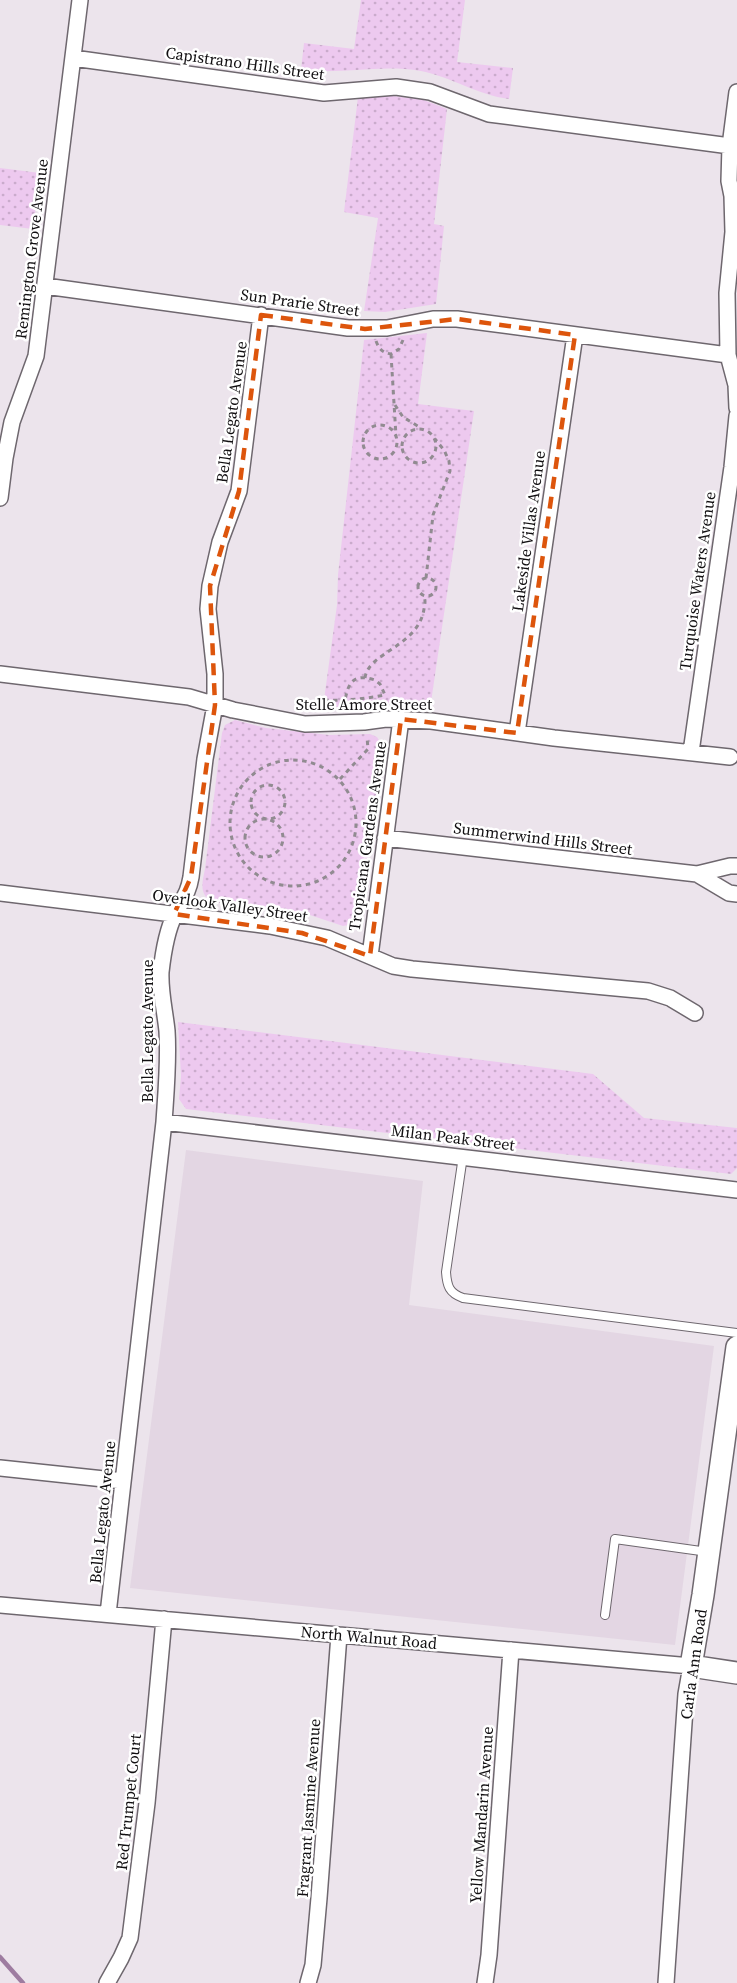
<svg xmlns="http://www.w3.org/2000/svg" width="737" height="1983" font-family="'Source Serif 4',serif">
<defs>
<pattern id="park-dots" width="8" height="8" patternUnits="userSpaceOnUse" patternTransform="scale(1.5)"><rect width="8" height="8" fill="#edc9ef"/><path d="M2 2h.1M6 6h.1" fill="none" stroke="#caabcc" stroke-width="1.8" stroke-linecap="round"/></pattern>
</defs>
<rect width="100%" height="100%" fill="#ece4ec"/>
<!-- built -->
<path fill="#e3d6e3" d="M186,1150L423,1181L409,1305L714,1346L675,1645L130,1588Z"/>
<!-- park -->
<path fill="url(#park-dots)" d="M361,0H465L457,62L513,68L509,99C478,95 451,77 421,71C378,64 342,75 301,70L304,43L354,49Z
M393,96L424,100L447,109L434,224L444,226L436,304L385,312L364,311L378,218L344,212L358,97Z
M0,168L40,173L33,229L0,225Z
M427,333L418,404L474,411L431,702C395,700 359,708 323,707L337,605L338,575L364,340Z
M235,720L266,728L329,735L370,734L377,737L383,747L360,918L353,924L343,926L310,915L212,902C199,894 202,883 205,869L222,733L225,725Z
M178,1022L593,1074L644,1118L737,1128V1168L731,1174L186,1109L179,1099L181,1076Z"/>
<g fill="none" stroke-linecap="round" stroke-linejoin="round">
<!-- stream -->
<path stroke="#9e7ca0" stroke-width="4.5" d="M0,1957L23,1983"/>
<defs>
<path id="lane" d="M463,1156L446,1272C447,1286 449,1293 463,1298L737,1333
M605,1615L615,1539L708,1552"/>
<path id="street" d="M73,58L324,93L396,87L430,92L489,114L730,146
M737,92L730,146L729,181L732,196L733,232L727,293L728,355L736,385L737,408
M45,286L348,328H387L433,319H457L728,355
M0,498L5,458L12,422L36,356L80,0
M0,674L189,697L233,710L305,724L364,722L386,719L431,721L554,738L730,757
M517,733L575,335
M691,752L732,467L737,416
M385,838L697,874L730,866H737
M697,874L729,893L737,894
M0,893L270,926L327,938L393,966L412,969L648,991L670,998L695,1013
M370,956L401,719
M164,1122L737,1190
M0,1468L123,1481
M0,1605L691,1666L686,1694L666,1983
M108,1614L164,1122C166,1092 169,1061 167,1031C165,1011 160,992 161,972C163,954 167,930 175,914C182,899 188,895 191,877L205,759L215,705V674L208,609L210,586L220,542L239,491L261,315
M107,1983L121,1958L130,1938L147,1803L164,1619
M308,1983L313,1965L319,1898L339,1635
M485,1983L489,1955L511,1650"/>
<path id="secondary" d="M737,1347L703,1595L691,1666L737,1673"/>
</defs>
<!-- lane casing -->
<use href="#lane" stroke="#6e676e" stroke-width="10"/>
<!-- street casing -->
<use href="#street" stroke="#6e676e" stroke-width="18"/>
<!-- secondary casing -->
<use href="#secondary" stroke="#6e676e" stroke-width="24"/>
<!-- path -->
<path stroke="#918b91" stroke-width="3" stroke-dasharray="4.5 4.5" stroke-linecap="butt" d="M376,341C379,349 383,353 391,354L399,349L403,340
M391,354L396,436
M395,405L403,417L421,428
M363 442a17 17 0 1 1 34 0a17 17 0 1 1-34 0Z
M402 446a17 17 0 1 1 34 0a17 17 0 1 1-34 0Z
M426,578L433,515L450,471L449,461L444,450L435,439
M418 587a9 9 0 1 1 18 0a9 9 0 1 1-18 0Z
M365,678C368,652 418,647 424,609C425,603 426,600 423,595
M324,700C345,701 364,699 385,695L380,684L375,680C354,673 348,682 345,701
M230 823a63 63 0 1 1 126 0a63 63 0 1 1-126 0Z
M340,779L368,749L367,737
M251 802a17 17 0 1 1 34 0a17 17 0 1 1-34 0Z
M245 838a19 19 0 1 1 38 0a19 19 0 1 1-38 0Z"/>
<!-- lane -->
<use href="#lane" stroke="#fff" stroke-width="8"/>
<!-- street -->
<use href="#street" stroke="#fff" stroke-width="15"/>
<!-- secondary -->
<use href="#secondary" stroke="#fff" stroke-width="21"/>
</g>
<!-- marked area -->
<path fill="none" stroke="#dd550c" stroke-width="4.5" stroke-dasharray="12 8" stroke-linejoin="round" d="M261,315L365,329L457,319L575,335L517,733L401,719L370,956L302,933L174,914L191,877L215,705L210,586L239,491Z"/>
<g text-anchor="middle" stroke-width="5" stroke-linejoin="round" paint-order="stroke">
<!-- street labels -->
<g font-size="16" fill="#110f11" stroke="#fff">
<text transform="translate(245 63) rotate(8)" y="6">Capistrano Hills Street</text>
<text transform="translate(31 249) rotate(-83)" y="6">Remington Grove Avenue</text>
<text transform="translate(300 302) rotate(8)" y="6">Sun Prarie Street</text>
<text transform="translate(231 412) rotate(-82)" y="6">Bella Legato Avenue</text>
<text transform="translate(528 531) rotate(-82)" y="6">Lakeside Villas Avenue</text>
<text transform="translate(697 581) rotate(-82)" y="6">Turquoise Waters Avenue</text>
<text x="364" y="710">Stelle Amore Street</text>
<text transform="translate(367 836) rotate(-82)" y="6">Tropicana Gardens Avenue</text>
<text transform="translate(543 838) rotate(7)" y="6">Summerwind Hills Street</text>
<text transform="translate(230 905) rotate(8)" y="6">Overlook Valley Street</text>
<text transform="translate(147 1031) rotate(-90)" y="6">Bella Legato Avenue</text>
<text transform="translate(453 1137) rotate(7)" y="6">Milan Peak Street</text>
<text transform="translate(102 1512) rotate(-84)" y="6">Bella Legato Avenue</text>
<text transform="translate(369 1637) rotate(5)" y="6">North Walnut Road</text>
<text transform="translate(693 1664) rotate(-82)" y="6">Carla Ann Road</text>
<text transform="translate(128 1802) rotate(-84)" y="6">Red Trumpet Court</text>
<text transform="translate(308 1808) rotate(-86)" y="6">Fragrant Jasmine Avenue</text>
<text transform="translate(481 1815) rotate(-86)" y="6">Yellow Mandarin Avenue</text>
</g>
</g>
</svg>
